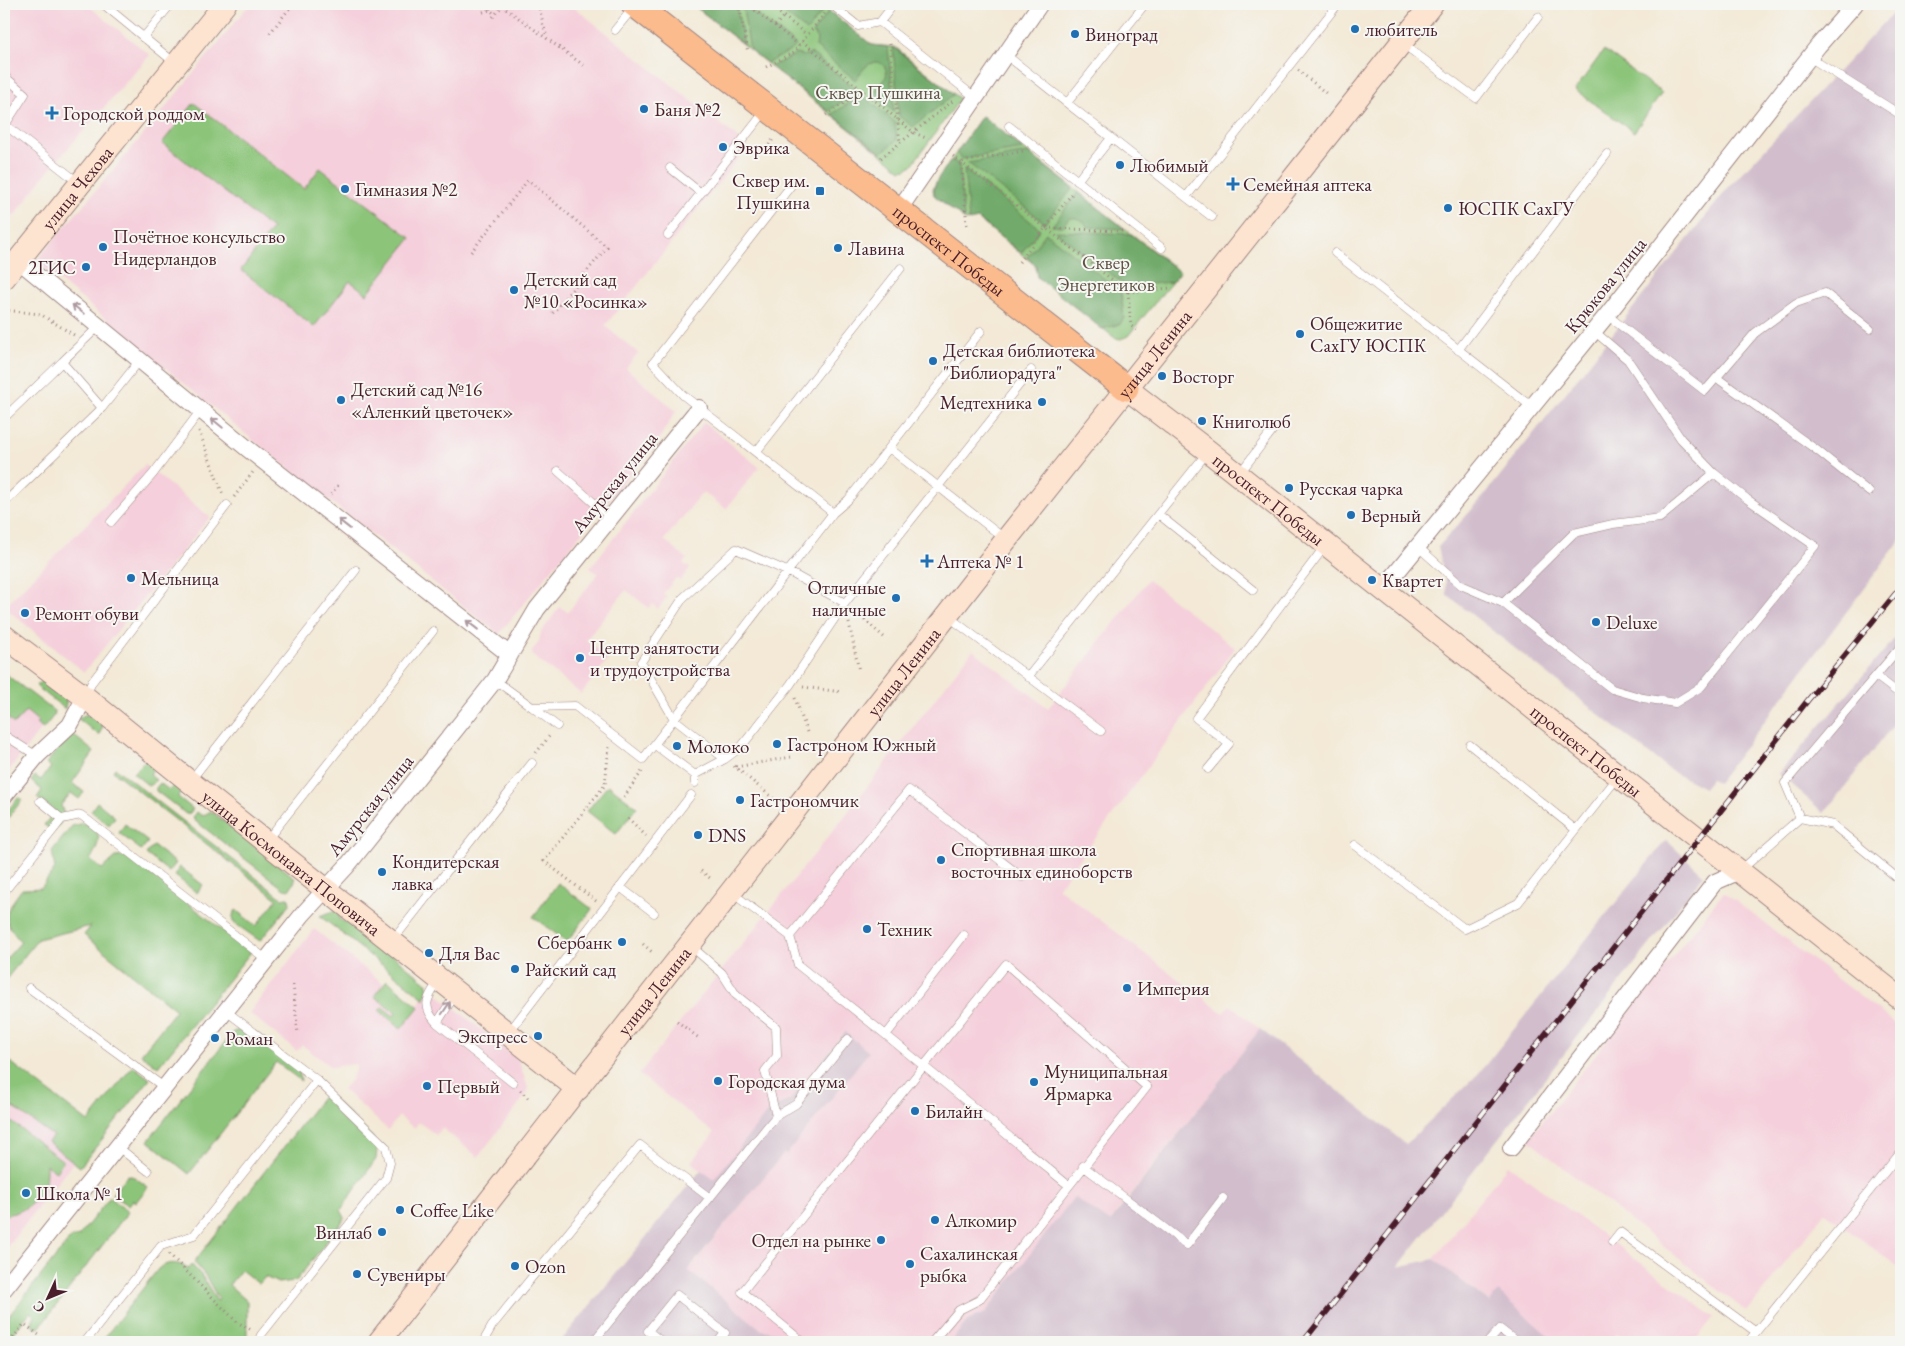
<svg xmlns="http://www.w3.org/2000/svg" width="1905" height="1346" font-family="'EB Garamond',serif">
<rect width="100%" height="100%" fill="#f6f6f2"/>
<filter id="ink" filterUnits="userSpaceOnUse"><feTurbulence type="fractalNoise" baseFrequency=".02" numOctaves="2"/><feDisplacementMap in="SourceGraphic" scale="10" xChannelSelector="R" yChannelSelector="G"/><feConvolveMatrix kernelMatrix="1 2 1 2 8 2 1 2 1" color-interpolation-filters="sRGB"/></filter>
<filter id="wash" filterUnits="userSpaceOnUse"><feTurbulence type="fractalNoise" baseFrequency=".0096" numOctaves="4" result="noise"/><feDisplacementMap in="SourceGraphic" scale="20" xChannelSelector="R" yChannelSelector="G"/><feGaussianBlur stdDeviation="1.12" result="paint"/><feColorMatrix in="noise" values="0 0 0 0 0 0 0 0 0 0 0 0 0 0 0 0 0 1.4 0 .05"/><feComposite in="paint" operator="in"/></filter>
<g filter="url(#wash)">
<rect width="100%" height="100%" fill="#f3e9d6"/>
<!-- built -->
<path fill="#f5cfdb" d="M4,4H86L150,55L48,171L14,216L4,208Z
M250,4H570L748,146L605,326L638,353L626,368L676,411L660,437L499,634L254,441L36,261L143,135Z
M704,422L759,467L726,509L703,492L664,540L687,559L683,563L690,568L680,581L676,578L663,594L667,597L658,609L652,604L649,608L626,590L586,640L609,658L581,694L533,656L532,651L539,642L541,632L560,607L568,612L598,574L590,568Z
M145,465L210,517L84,672L4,607Z
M1148,580L1235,648L1119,807L1058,888L1223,1013L1230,1005L1260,1029L1109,1222L1074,1198L985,1313L969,1319L950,1342H788L775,1332L762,1330L688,1271L784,1153L786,1154L869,1052L844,1032L790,1100L770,1109L714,1180L691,1162L714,1133L639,1074L844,817L973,650L1048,708Z
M4,675L53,713L4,777Z
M1724,892L1901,1028V1269L1825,1212L1747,1312L1528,1140Z
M314,929L415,1008L420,1002L426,985L518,1059L528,1088L525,1096L478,1157L442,1128L436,1135L419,1122L414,1128L399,1116L388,1130L343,1089L352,1079L357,1064L331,1067L302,1045L297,1051L249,1013Z
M4,1067L94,1136L4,1251Z
M1508,1165L1714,1317L1694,1342H1629L1617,1333L1609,1342H1556L1498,1293L1490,1302L1434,1259Z"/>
<!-- industrial -->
<path fill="#d1bdcc" d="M1897,4H1901V539L1718,783L1711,779L1704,788L1671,771L1447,595L1446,582L1438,547L1484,496L1729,187L1897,9Z
M1901,631V730L1894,724L1824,813L1779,774Z
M1666,840L1704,875L1398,1267L1434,1259L1489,1302L1498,1292L1556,1342H950L969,1319L985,1313L1074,1197L1110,1222L1260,1029L1406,1144L1479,1073Z
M845,1032L869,1052L786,1155L784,1153L688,1270L762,1330L775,1332L788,1342H560L701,1170L714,1179L770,1109L790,1100Z"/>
<!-- green -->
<path fill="#8cc57a" stroke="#6b7252" d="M692,4H819L872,45L895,47L960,99L912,165L907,169L901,170Z
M1604,50L1662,93L1634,132L1575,90Z
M194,103L304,189L320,168L411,238L367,294L350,281L314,327L241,270L272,229L162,143Z
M982,116L1180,272L1128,336L1121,339L1115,338L1037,277L1035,265L978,219L966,221L934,195L933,189L936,182Z
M4,673L54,711L55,714L43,729L36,724L38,721L26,711L14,724C7,719 5,715 6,706L4,704Z
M44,680L67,697L65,709L36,686Z
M88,714L103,726L99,735L77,718Z
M72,734L94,752L72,783L84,792L79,799L71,793L61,805L65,817L54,831L44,825L55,811L37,798L42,790L31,781L35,776L41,780L51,767L46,763Z
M146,760L154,766L150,775L156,780L149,786L133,773Z
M115,768L282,898L286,897L289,899L290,904L260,941L233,922V915L236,910L256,926L277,899L113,771Z
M160,783L169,790L176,784L182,788L178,797L193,809L189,814H186L156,791V788Z
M608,785L637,807L616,834L587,811Z
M19,797L22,800L4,823V815Z
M97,802L115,817L109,825L91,811Z
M211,811L294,877L295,881L289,890L284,889L194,820L193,817L197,812L202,816Z
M83,823C106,829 99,845 90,860L102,869L116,857L127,856L251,952L158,1067L141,1054L176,1010L84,935L91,926L38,939L4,982V961L21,942C0,918 4,913 22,889L41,888L55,869L52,851L72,826Z
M125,824L148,842L141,850L119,833Z
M153,846L176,863L169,872L146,854Z
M180,867L203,885L197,893L174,875Z
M558,883L592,909L567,942L533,917Z
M334,911L339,912V919L344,922L350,921L426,982L428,988L425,999L320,916L327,913Z
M387,980L419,1007L401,1029L379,1010L382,1007L394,1016L396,1013L374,996Z
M246,1028L299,1069L301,1081L276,1062L189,1174L148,1141L233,1032Z
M4,1057L88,1122L133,1066L150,1079L80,1167L48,1142L53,1136L4,1101Z
M325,1094H328L372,1137L377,1149L376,1159L341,1210L345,1218L296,1281L278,1283L265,1277L259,1284L241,1270L229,1285L247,1301V1342H101L158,1269C168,1261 179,1262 189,1269L192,1265L202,1276L217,1301L219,1300L205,1275L194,1262Z
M4,1116L63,1161L56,1172L46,1165C46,1171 46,1176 45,1182C42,1200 22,1214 4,1215Z
M128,1175L134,1177L148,1187L136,1202L133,1200L128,1206L112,1194Z
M110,1197L128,1212L39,1328H34C31,1323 32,1320 35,1316L30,1312L10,1338L6,1332L8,1317L70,1239L79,1236Z"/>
<!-- forest -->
<path fill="#71aa6a" stroke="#5e644a" d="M692,4H736L744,45Z
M742,4L796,45L792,50L767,63L750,50Z
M772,4H819L825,8L807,31Z
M829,11L872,45L888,47L894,112L873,94C877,89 882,84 885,79C890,69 881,59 872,63C865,65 860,74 855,80L816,47L817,39L813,32Z
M893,47L954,94L913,127L899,116Z
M811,53L858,91L828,111L771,67L796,54L803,56Z
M862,95L895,122L897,140L881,153L832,114Z
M982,116L1023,149L963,159L956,153Z
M1028,153L1073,188L1045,223L968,163Z
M952,160L959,165L964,219L934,195C933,181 944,170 952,160Z
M964,169L1040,229L1021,253L978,219L969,221Z
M1078,192L1125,229L1087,227C1083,219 1077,216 1068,219L1063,226H1052Z
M1055,231L1131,234L1180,272L1172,282L1126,286Z
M1046,233L1121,292L1124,318L1120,324L1102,329L1037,277L1036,265L1027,258Z"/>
</g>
<g filter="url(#ink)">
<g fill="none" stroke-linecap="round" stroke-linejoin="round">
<defs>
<path id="lane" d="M103,4L175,63
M831,4L858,26L880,22L894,4
M880,22L976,98
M615,30L633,8
M143,38L171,4
M1403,44L1476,98L1538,17
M1006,55L1186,197L1338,4
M1809,57L1901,115
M4,76L25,94L5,125
M1067,103L1145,4
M4,124L79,183
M1009,126L1162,248
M670,168L701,193
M1077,181L1111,138
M793,183L653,363L683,395L833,513
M1186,197L1212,217
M668,235L766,110
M1335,253L1532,407
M1607,315L1705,391L1755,333L1796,303L1825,293L1870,329
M1458,350L1607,154
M62,362L99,326
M1717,378L1818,451L1869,492
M102,408L140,360
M4,418L62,362L102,408L4,503
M889,448L1005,539
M756,452L901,268
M558,471L611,518
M1240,473L1275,427
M1158,514L1253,590
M111,522L153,474L201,410
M1417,546L1461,585L1503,603L1612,689L1643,698L1675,703L1701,687L1815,546L1747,499L1714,473
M1503,603L1574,533L1613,524L1660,518L1714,473L1681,439L1628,360L1594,331
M949,617L1101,731
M1876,676L1901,695
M1028,677L1206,454
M495,680L532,707L575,706L643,759L833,513L848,500L981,331
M86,695L92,682L227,505
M532,707L557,726
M4,735L37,756
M655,745L695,775V783
M1470,745L1576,830
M725,759L674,719L641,662L683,598L736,549L789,572L845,603
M1208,769L1229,744L1196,718L1325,546
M695,775L725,759L741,747L790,685L845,603L1031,370
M191,780L356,570
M40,801L62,819
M1800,818L1833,825L1901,881
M267,840L433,631
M1355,845L1465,929L1518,903L1618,777
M1742,869L1800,818L1785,783L1901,646
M620,887L654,913
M4,892L62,819L81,815L267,960
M732,893L790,936L798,965L886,1035L1068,1185
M790,936L909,790L1022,877
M393,940L532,763
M692,947L722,973L736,995L776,1027L777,1056L765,1071L776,1116
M439,981C427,998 421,1006 437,1023L513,1083
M29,988L165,1088
M226,1011L317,1080L386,1147L390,1163L386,1178L261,1335L258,1342
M437,1023L455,995
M509,1032L691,795
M886,1035L964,935
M118,1147L148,1171
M1083,1166L1187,1245L1223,1198
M1612,1242L1620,1232L1756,1332L1901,1152
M85,1342L161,1246L194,1235L317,1080
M483,1342L492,1326L640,1145L710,1198
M593,1342L776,1116L796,1104L848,1039
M662,1342L648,1331L677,1295L725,1333L718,1342
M803,1342L742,1292L1006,964L1147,1087L979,1300L959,1310L932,1342
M1488,1342L1500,1329L1517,1342
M1748,1342L1756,1332"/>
<path id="street" d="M898,211L1040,4
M18,260L248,449L510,655
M1383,589L1607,315L1818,46L1855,4
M4,796L37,756L70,725L85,697
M1511,1148L1715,882L1740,871
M4,1289L303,914L347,866L495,680L537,609L699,408"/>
<g id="secondary">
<path id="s1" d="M4,278L225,4"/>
<path id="s2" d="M1126,388L1208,451L1901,999"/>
<path id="s3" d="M4,636L85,697L190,782L578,1089"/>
<path id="s4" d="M379,1342L1006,540L1432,4"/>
</g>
<g id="primary">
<path id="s5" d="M634,4L1126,388"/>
</g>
</defs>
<!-- lane casing -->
<use href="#lane" stroke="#9e8480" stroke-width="9"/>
<!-- street casing -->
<use href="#street" stroke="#9e8480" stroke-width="18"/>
<!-- secondary casing -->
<use href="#secondary" stroke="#9e8480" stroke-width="24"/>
<!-- primary casing -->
<use href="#primary" stroke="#9e8480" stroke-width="27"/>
<!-- path -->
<path stroke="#9e8480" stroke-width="3" stroke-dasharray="1 4" stroke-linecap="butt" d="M488,4L490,10
M538,4L547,38
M739,4L748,53
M747,4L799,45
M768,4L807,35
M502,6L586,67
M753,9L757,4
M483,12L490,10L495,14
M493,17L504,4
M775,26L784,16
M270,33L293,4
M802,41L913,132L928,139
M890,44L900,143
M766,67L794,52L825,13
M1298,70L1327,94
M826,115L863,91
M766,149L774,138
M953,156L1128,292
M881,158L954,100
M967,225L961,162L1023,151
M1046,228L1122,231
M471,252L528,180L607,247L551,315
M1019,262L1074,191
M1128,292L1170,288
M1128,292L1131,326L1137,330
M4,310L40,314L74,335
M199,431L223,495
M331,494L339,484
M234,497L253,472
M853,610L885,638
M848,618L859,671
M803,687L842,692
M795,698L808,735
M536,753L551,734
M734,766L774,799
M736,767L791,757
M624,797L643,770
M628,818L646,836
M350,824L357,830
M734,829L743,837
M701,871L710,878
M596,901L544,861L605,785L609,747
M643,944L652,952
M293,985L298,1034
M677,1021L700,1039
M520,1090L530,1100
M169,1254L237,1322L253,1331
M10,1342L24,1324L39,1335"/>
<!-- lane -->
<use href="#lane" stroke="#fff" stroke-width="8"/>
<!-- street -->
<use href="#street" stroke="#fff" stroke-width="16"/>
<!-- secondary -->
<use href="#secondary" stroke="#fde4d1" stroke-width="22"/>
<!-- primary -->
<use href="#primary" stroke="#fbbb8d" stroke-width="25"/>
<defs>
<path id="rail" d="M1303,1342L1808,700L1901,587"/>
</defs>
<!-- rail casing -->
<use href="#rail" stroke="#4a1f2b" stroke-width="5.5"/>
<!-- rail -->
<use href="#rail" stroke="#f6f6f2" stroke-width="4" stroke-dasharray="11" stroke-linecap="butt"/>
</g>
<!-- one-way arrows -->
<defs><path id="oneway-shaft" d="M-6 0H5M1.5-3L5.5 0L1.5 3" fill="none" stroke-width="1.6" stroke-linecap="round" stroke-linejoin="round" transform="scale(1.25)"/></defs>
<g stroke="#ae9aa0">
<use href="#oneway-shaft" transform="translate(78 309) rotate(-141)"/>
<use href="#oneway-shaft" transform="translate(217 423) rotate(-141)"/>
<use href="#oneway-shaft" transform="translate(344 524) rotate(-142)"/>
<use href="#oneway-shaft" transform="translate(472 625) rotate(-142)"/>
<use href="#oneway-shaft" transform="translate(446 1008) rotate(-56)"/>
</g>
</g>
<!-- markers -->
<g fill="#1f6fb2" stroke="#f6f6f2" stroke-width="2">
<circle cx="1355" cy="29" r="5"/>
<circle cx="1075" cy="34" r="5"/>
<circle cx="644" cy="109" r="5"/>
<path d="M49.5 105.5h5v5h5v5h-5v5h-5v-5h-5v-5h5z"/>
<circle cx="723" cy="147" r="5"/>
<circle cx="1120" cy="165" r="5"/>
<path d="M1230.5 176.5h5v5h5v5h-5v5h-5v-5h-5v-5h5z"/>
<circle cx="345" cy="189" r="5"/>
<rect x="815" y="186" width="10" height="10" rx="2.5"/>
<circle cx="1448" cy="208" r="5"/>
<circle cx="103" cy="247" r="5"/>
<circle cx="838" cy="248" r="5"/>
<circle cx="86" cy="267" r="5"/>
<circle cx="514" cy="290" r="5"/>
<circle cx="1300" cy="334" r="5"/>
<circle cx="933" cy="361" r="5"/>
<circle cx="1162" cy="376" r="5"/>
<circle cx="341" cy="400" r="5"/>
<circle cx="1042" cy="402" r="5"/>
<circle cx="1202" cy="421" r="5"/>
<circle cx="1289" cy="488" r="5"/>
<circle cx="1351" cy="515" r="5"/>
<path d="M924.5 553.5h5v5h5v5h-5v5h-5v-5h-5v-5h5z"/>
<circle cx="131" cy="578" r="5"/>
<circle cx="1372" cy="580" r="5"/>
<circle cx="896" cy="598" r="5"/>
<circle cx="25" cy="613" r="5"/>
<circle cx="1596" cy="622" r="5"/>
<circle cx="580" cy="658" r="5"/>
<circle cx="777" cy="744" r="5"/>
<circle cx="677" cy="746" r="5"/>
<circle cx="740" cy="800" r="5"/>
<circle cx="698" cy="835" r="5"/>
<circle cx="941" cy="860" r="5"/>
<circle cx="382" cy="872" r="5"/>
<circle cx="867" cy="929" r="5"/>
<circle cx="622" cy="942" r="5"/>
<circle cx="429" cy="953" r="5"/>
<circle cx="515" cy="969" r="5"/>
<circle cx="1127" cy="988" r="5"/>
<circle cx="538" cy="1036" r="5"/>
<circle cx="215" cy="1038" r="5"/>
<circle cx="718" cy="1081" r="5"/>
<circle cx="1034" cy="1082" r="5"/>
<circle cx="427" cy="1086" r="5"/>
<circle cx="915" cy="1111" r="5"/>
<circle cx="26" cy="1193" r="5"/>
<circle cx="400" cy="1210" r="5"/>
<circle cx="935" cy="1220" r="5"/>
<circle cx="382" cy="1232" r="5"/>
<circle cx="881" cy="1240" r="5"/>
<circle cx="910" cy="1264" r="5"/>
<circle cx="515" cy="1266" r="5"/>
<circle cx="357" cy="1274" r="5"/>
</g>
<g text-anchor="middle" stroke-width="4" stroke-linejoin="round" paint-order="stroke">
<!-- poi labels -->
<g font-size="19" fill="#4a1f2b" stroke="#f6f6f2" text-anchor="start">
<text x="1365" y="36">любитель</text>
<text x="1085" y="41">Виноград</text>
<text x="654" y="116">Баня №2</text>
<text x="63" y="120">Городской роддом</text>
<text x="733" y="154">Эврика</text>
<text x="1130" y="172">Любимый</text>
<text x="810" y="187" text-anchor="end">Сквер им.<tspan x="810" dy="22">Пушкина</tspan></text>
<text x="1243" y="191">Семейная аптека</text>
<text x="355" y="196">Гимназия №2</text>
<text x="1458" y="215">ЮСПК СахГУ</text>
<text x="113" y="243">Почётное консульство<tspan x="113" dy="22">Нидерландов</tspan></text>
<text x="848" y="255">Лавина</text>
<text x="76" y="274" text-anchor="end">2ГИС</text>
<text x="524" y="286">Детский сад<tspan x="524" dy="22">№10 «Росинка»</tspan></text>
<text x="1310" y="330">Общежитие<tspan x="1310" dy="22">СахГУ ЮСПК</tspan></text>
<text x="943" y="357">Детская библиотека<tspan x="943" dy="22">"Библиорадуга"</tspan></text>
<text x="1172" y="383">Восторг</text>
<text x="351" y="396">Детский сад №16<tspan x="351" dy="22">«Аленкий цветочек»</tspan></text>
<text x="1032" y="409" text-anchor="end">Медтехника</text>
<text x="1212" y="428">Книголюб</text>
<text x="1299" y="495">Русская чарка</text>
<text x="1361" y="522">Верный</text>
<text x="937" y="568">Аптека № 1</text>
<text x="141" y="585">Мельница</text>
<text x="1382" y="587">Квартет</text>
<text x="886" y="594" text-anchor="end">Отличные<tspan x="886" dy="22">наличные</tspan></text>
<text x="35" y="620">Ремонт обуви</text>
<text x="1606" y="629">Deluxe</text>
<text x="590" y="654">Центр занятости<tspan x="590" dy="22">и трудоустройства</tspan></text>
<text x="787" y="751">Гастроном Южный</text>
<text x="687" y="753">Молоко</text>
<text x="750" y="807">Гастрономчик</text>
<text x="708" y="842">DNS</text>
<text x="951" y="856">Спортивная школа<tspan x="951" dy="22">восточных единоборств</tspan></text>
<text x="392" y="868">Кондитерская<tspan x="392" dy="22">лавка</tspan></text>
<text x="877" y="936">Техник</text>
<text x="612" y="949" text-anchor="end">Сбербанк</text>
<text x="439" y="960">Для Вас</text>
<text x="525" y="976">Райский сад</text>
<text x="1137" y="995">Империя</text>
<text x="528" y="1043" text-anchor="end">Экспресс</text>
<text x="225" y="1045">Роман</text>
<text x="1044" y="1078">Муниципальная<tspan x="1044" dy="22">Ярмарка</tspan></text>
<text x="728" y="1088">Городская дума</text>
<text x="437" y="1093">Первый</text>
<text x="925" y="1118">Билайн</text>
<text x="36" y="1200">Школа № 1</text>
<text x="410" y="1217">Coffee Like</text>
<text x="945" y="1227">Алкомир</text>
<text x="372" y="1239" text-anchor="end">Винлаб</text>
<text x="871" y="1247" text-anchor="end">Отдел на рынке</text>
<text x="920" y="1260">Сахалинская<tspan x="920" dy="22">рыбка</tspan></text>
<text x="525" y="1273">Ozon</text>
<text x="367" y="1281">Сувениры</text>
</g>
<!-- park labels -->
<g font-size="19" fill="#5e5143" stroke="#f6f6f2">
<text x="878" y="99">Сквер Пушкина</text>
<text x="1106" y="269">Сквер<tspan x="1106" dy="22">Энергетиков</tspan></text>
</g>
<!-- street labels -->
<g font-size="19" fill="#4a1f2b" stroke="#f6f6f2">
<text dy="7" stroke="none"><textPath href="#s1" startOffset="116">улица Чехова</textPath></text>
<text dy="7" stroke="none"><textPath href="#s5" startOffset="400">проспект Победы</textPath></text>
<text transform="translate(1605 285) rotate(-51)" y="7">Крюкова улица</text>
<text dy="7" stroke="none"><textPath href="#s4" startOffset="1256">улица Ленина</textPath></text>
<text transform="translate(614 482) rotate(-51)" y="7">Амурская улица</text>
<text dy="7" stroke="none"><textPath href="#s2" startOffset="181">проспект Победы</textPath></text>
<text dy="7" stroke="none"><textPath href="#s4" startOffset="851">улица Ленина</textPath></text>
<text dy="7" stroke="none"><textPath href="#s2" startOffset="586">проспект Победы</textPath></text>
<text transform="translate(370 805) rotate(-51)" y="7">Амурская улица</text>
<text dy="7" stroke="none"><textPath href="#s3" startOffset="366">улица Космонавта Поповича</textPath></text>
<text dy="7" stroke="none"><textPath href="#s4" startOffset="446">улица Ленина</textPath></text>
</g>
</g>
<!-- margin -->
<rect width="1905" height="1346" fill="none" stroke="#f6f6f2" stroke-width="20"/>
<!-- north arrow -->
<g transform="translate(48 1298) rotate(226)" stroke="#f6f6f2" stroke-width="4" paint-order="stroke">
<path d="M0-4L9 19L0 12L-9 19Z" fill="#4a1f2b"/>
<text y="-8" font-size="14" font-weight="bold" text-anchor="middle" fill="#4a1f2b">С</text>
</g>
</svg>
